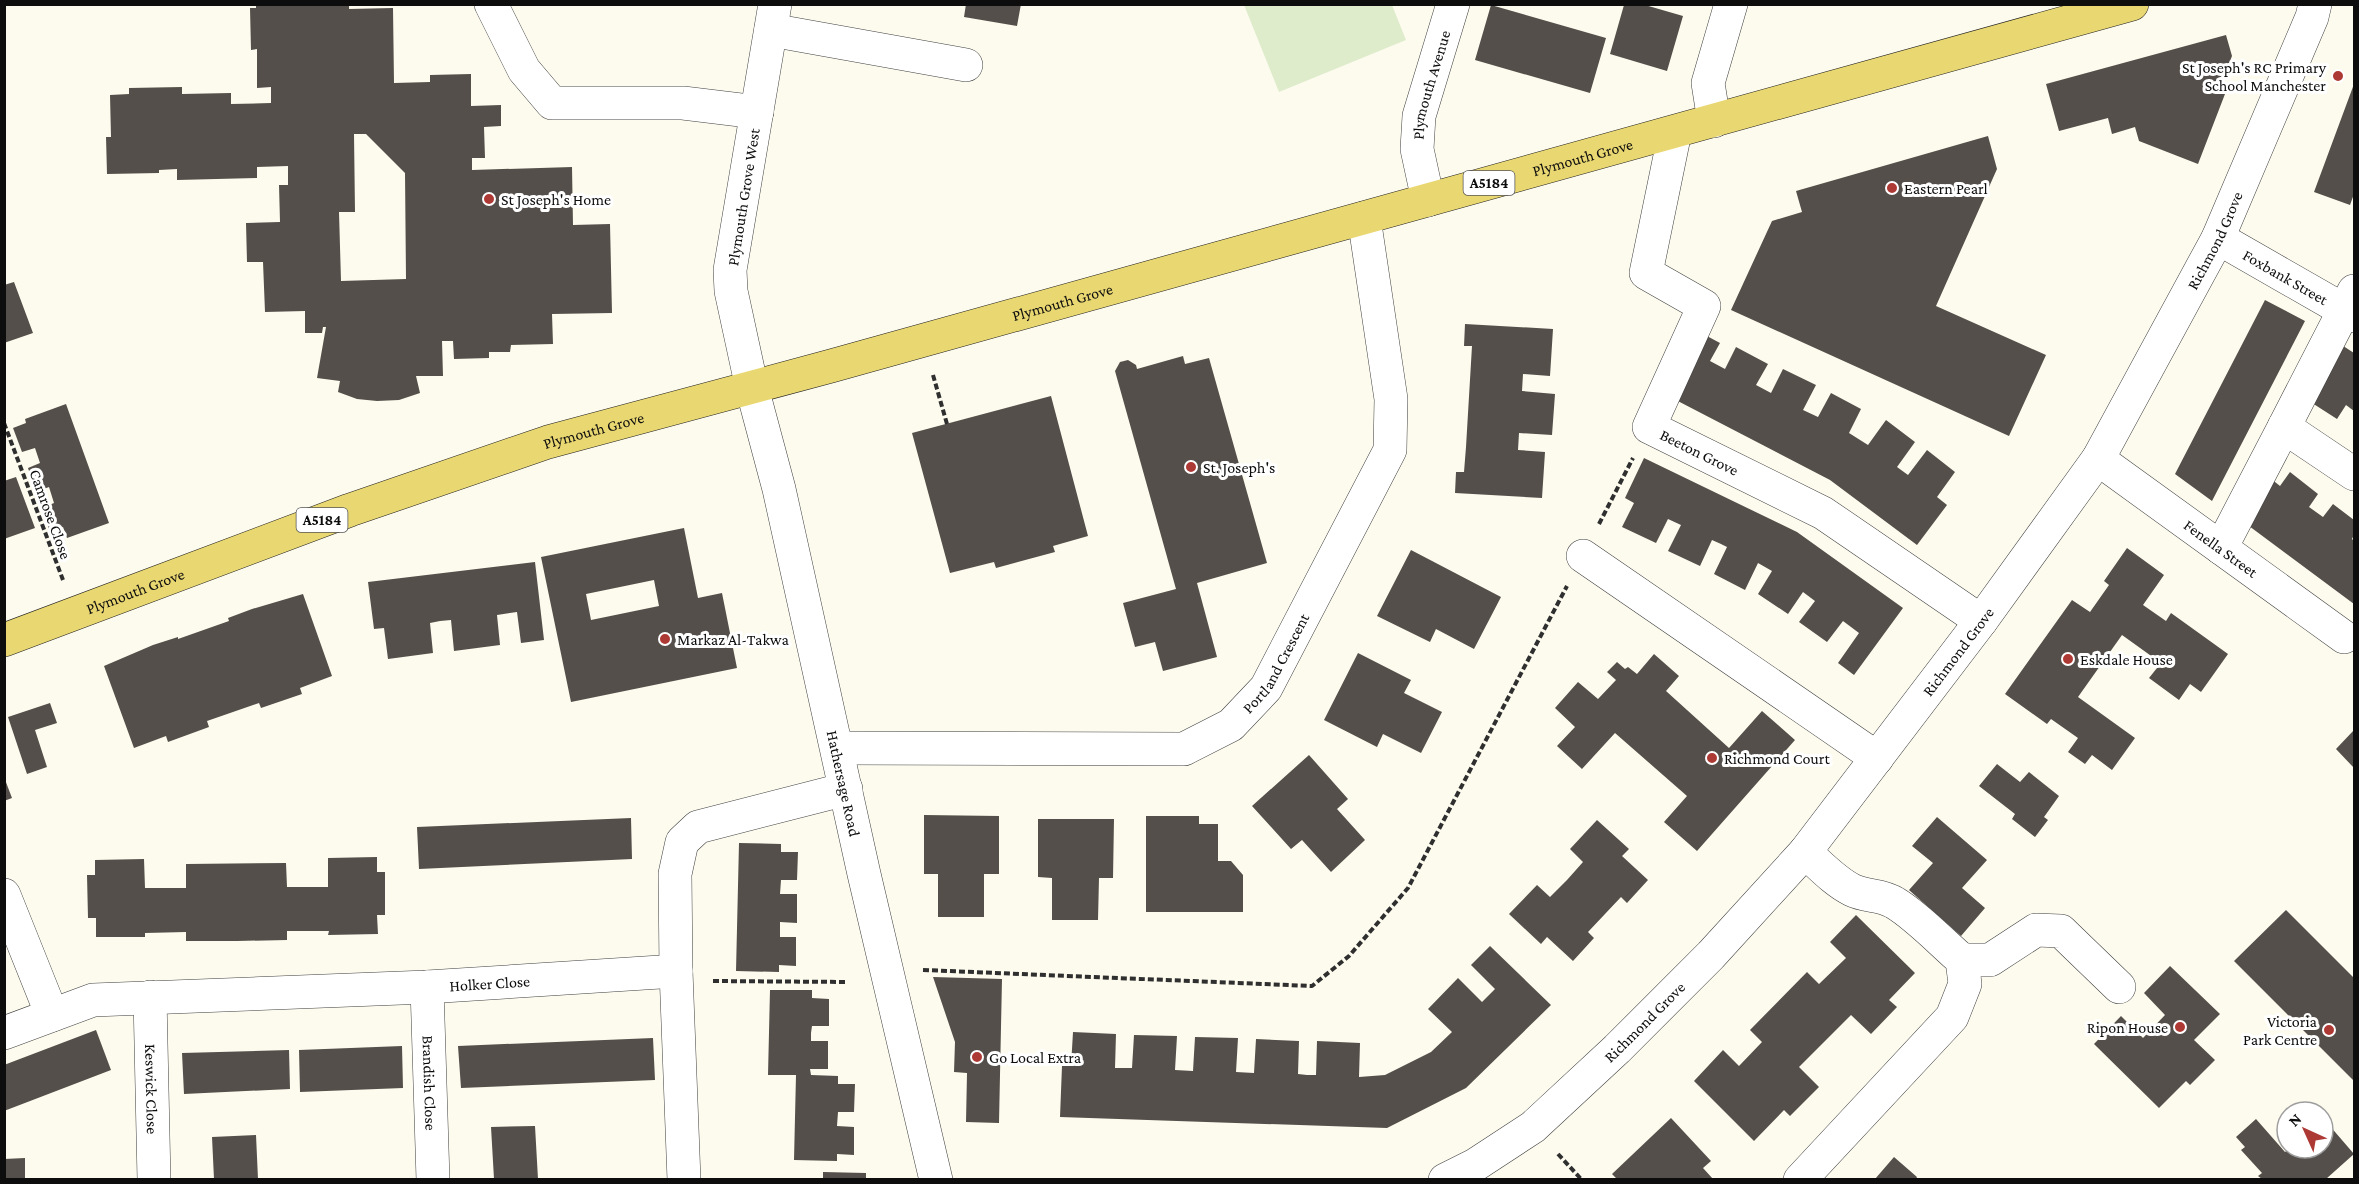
<svg xmlns="http://www.w3.org/2000/svg" width="2359" height="1184" font-family="'Crimson Pro',serif">
<rect width="100%" height="100%" fill="#fdfbee"/>
<!-- pitch -->
<path fill="#deeccc" d="M1244,5H1392L1406,40L1279,92Z"/>
<!-- building -->
<path fill="#544f4a" fill-rule="evenodd" d="M256,4H349V9L393,8L394,83L430,82V75L471,74V106L501,105V126L484,127L485,158H472V170L572,167L573,225L610,224L612,313L552,314L553,344L511,345L510,352H489V358L454,359L453,341H442L443,376H416L420,393L399,400L377,401L357,399L338,392L340,381L317,378L326,327H323L322,333H305V311L265,312L263,262H247L246,223L280,222L279,185H288V166L257,167V178L177,180V169L159,170V173L107,174L106,137H111L110,95L129,94V88L182,87V94L231,93V104L271,103V87L257,88V49L251,50L250,8H256ZM354,134H366L405,173L406,279L341,281L339,212H355Z
M966,4H1021L1017,26L964,17Z
M1491,5L1606,38L1590,93L1475,60Z
M1624,5H1645L1683,16L1667,71L1610,54Z
M2226,35L2232,56L2218,91L2225,94L2198,164L2139,141L2135,127L2112,134L2108,118L2059,131L2046,84Z
M2354,84V194L2350,205L2314,192Z
M1988,136L1997,169L1936,306L2046,355L2009,436L1731,310L1772,221L1802,212L1796,191Z
M14,282L33,333L4,343V285Z
M2265,300L2305,321L2212,501L2175,474Z
M1465,324L1553,329L1550,376L1523,374L1522,391L1555,394L1552,435L1519,433L1518,450L1545,452L1542,498L1455,493L1456,472H1464L1466,447L1472,346H1464Z
M1705,335L1720,343L1710,361L1725,369L1736,347L1768,364L1756,385L1771,393L1783,369L1816,385L1803,410L1818,417L1831,393L1861,409L1849,433L1868,445L1886,420L1915,442L1897,467L1908,475L1927,450L1955,472L1937,497L1947,505L1917,545L1830,480L1672,398Z
M2337,342L2354,353V411L2346,405L2337,419L2309,401Z
M1183,356L1185,364L1209,358L1267,563L1197,583L1217,657L1163,671L1155,642L1135,647L1123,603L1176,589L1115,371L1120,362L1128,360L1136,365L1137,369Z
M1051,396L1088,536L1053,546L1055,552L996,568L994,562L950,573L912,433Z
M66,404L109,523L67,538L63,527L50,532L42,508L54,503L49,487L36,492L28,468L40,463L35,448L22,452L13,428L26,423L25,419Z
M1644,458L1797,532L1903,608L1854,675L1838,663L1859,633L1843,621L1827,642L1799,622L1815,601L1803,592L1788,614L1758,594L1772,571L1758,563L1745,590L1714,574L1727,547L1721,544L1712,540L1700,566L1668,551L1681,525L1668,519L1656,543L1622,527L1634,503L1625,498Z
M2290,472L2318,494L2309,507L2323,517L2333,504L2354,520V535L2352,539L2354,541V604L2245,523L2270,478L2280,486Z
M16,477L35,528L4,539V481Z
M684,528L698,598L722,593L737,668L571,702L541,557ZM654,580L659,606L591,620L586,594Z
M2127,548L2164,575L2143,605L2166,621L2171,613L2228,654L2201,692L2190,684L2179,700L2149,678L2161,663L2122,635L2078,697L2135,738L2112,770L2092,755L2085,764L2068,752L2078,738L2051,719L2047,724L2005,694L2072,600L2090,612L2109,585L2104,581Z
M1411,550L1501,597L1474,649L1436,629L1430,642L1377,616Z
M535,562L544,640L521,643L517,612L497,615L500,645L454,651L451,620L440,621L430,623L433,653L388,659L384,628L374,629L368,582Z
M303,594L332,676L300,688L302,694L261,708L259,703L207,721L209,727L168,742L166,736L134,748L104,666L153,645L178,637V639L229,621L228,618L252,609Z
M1358,653L1411,680L1404,693L1442,712L1421,753L1383,734L1377,747L1324,720Z
M1654,654L1679,676L1666,691L1729,748L1762,711L1795,740L1697,851L1664,822L1687,796L1615,733L1582,769L1557,746L1575,727L1555,708L1578,682L1598,699L1616,680L1607,672L1617,662L1625,669L1628,667L1637,674Z
M50,703L57,723L35,730L47,767L27,774L8,717Z
M2354,730V768L2336,749Z
M1309,755L1348,799L1337,809L1365,840L1331,872L1302,840L1291,849L1252,806Z
M1997,764L2020,782L2029,772L2059,796L2044,817L2048,820L2035,837L2012,819L2015,814L1979,786Z
M4,777L12,798L4,801Z
M924,815L999,816V874H984V917H938V874H924Z
M1146,816H1199V824H1218V861H1231L1243,875V912H1146Z
M1937,817L1987,860L1962,888L1985,908L1961,936L1909,890L1933,863L1912,846Z
M631,818L632,859L419,869L417,827Z
M1038,819H1114L1113,878H1099L1098,920H1052V878L1038,877Z
M1597,820L1629,849L1622,856L1648,880L1627,903L1621,897L1588,932L1594,938L1573,961L1547,937L1541,944L1509,914L1537,885L1550,897L1567,880L1583,862L1570,849Z
M739,843L781,844V852H798L797,880H781L780,894H797V923L780,922V937H796V966L779,965V972L736,971Z
M377,857V872H385V915H377L378,934L328,935L329,931H287V940L237,941H186V932L145,933V937H96V918H88L87,875H95V860L144,859L145,888H186V864L286,863L287,887H328V858Z
M2286,910L2354,978V1081L2234,961Z
M1856,915L1915,973L1889,1000L1897,1007L1871,1034L1851,1015L1799,1067L1819,1087L1790,1116L1784,1110L1754,1141L1694,1081L1723,1050L1739,1066L1762,1042L1750,1030L1807,972L1819,984L1846,958L1830,942Z
M1490,946L1551,1005L1466,1088L1387,1128L1060,1117L1062,1066H1071L1073,1032L1116,1034L1115,1068H1132L1134,1035L1177,1036L1175,1070L1193,1071L1195,1037L1238,1038L1236,1072L1254,1073L1256,1039L1299,1041L1298,1074L1307,1075H1316L1317,1041L1360,1043L1359,1077L1385,1075L1431,1052L1452,1032L1428,1009L1458,978L1482,1002L1495,989L1471,965Z
M2170,966L2220,1014L2194,1040L2215,1060L2190,1085L2186,1081L2159,1108L2094,1044L2121,1016L2143,1038L2165,1015L2144,993Z
M933,977L1002,979L999,1123L966,1122L967,1073L954,1072L955,1042Z
M770,990H812V998L829,999V1026H812L811,1033V1041H828V1069H810L811,1075L838,1076V1084H855L854,1112H838L837,1126L854,1127V1155L837,1154V1161L794,1160L796,1075H768Z
M96,1030L111,1070L4,1111V1065Z
M653,1038L655,1080L461,1088L458,1046Z
M402,1046L403,1088L300,1092L299,1050Z
M289,1050L290,1089L184,1094L182,1053Z
M1671,1118L1711,1161L1703,1168L1713,1179H1617L1612,1174Z
M2323,1118L2354,1154L2326,1179H2262L2258,1176L2262,1173L2241,1150L2245,1147L2236,1137L2256,1119L2285,1152L2290,1148H2323Z
M535,1126L538,1179H494L491,1127Z
M256,1135L258,1179H214L212,1137Z
M1894,1157L1917,1177L1916,1179H1875Z
M25,1158V1179H4V1159Z
M823,1172L866,1173V1179H823Z"/>
<g fill="none" stroke-linecap="round" stroke-linejoin="round">
<defs>
<g id="minor">
<path d="M491,4L524,70L552,103H683L757,112"/>
<path id="s1" d="M775,4L730,270L731,291L752,388L779,489L864,874L936,1180"/>
<path d="M771,30L966,65"/>
<path d="M1714,121L1708,83L1731,4"/>
<path id="s2" d="M1675,132L1646,273L1704,306L1649,427L1823,513L1981,621"/>
<path id="s3" d="M1428,200L1417,149L1419,116L1453,4"/>
<path id="s4" d="M2218,238L2354,316"/>
<path d="M2354,291L2284,427L2354,474"/>
<path id="s5" d="M2098,459L2344,637"/>
<path d="M2221,548L2284,427"/>
<path d="M1583,556L1877,758"/>
<path id="s6" d="M837,748L1184,749L1231,725L1266,688L1390,450L1391,399L1364,218"/>
<path d="M4,895L52,1015"/>
<path d="M1962,960H1990L2036,930L2061,931L2119,987"/>
<path d="M676,971L684,1180"/>
<path id="s7" d="M427,987L433,1180"/>
<path id="s8" d="M150,997L154,1180"/>
<path id="s9" d="M4,1033L93,1000L427,987L676,971L675,874L682,842L698,827L846,789"/>
<path id="s10" d="M1445,1180L1475,1165L1533,1127L1617,1049L1711,955L1805,852L1981,621L2098,459L2218,238L2312,17L2315,4"/>
<path d="M1800,1180L1952,1017L1965,984L1962,960C1941,942 1918,917 1895,903C1881,894 1866,897 1852,890C1834,881 1820,865 1805,852"/>
</g>
<g id="major">
<path id="s11" d="M4,640L350,510L548,442L831,366L2132,4"/>
</g>
</defs>
<!-- minor casing -->
<use href="#minor" stroke="#404040" stroke-width="34"/>
<!-- major casing -->
<use href="#major" stroke="#1e1e1e" stroke-width="34"/>
<!-- path -->
<path stroke="#2f2f2f" stroke-width="4" stroke-dasharray="6 3" stroke-linecap="butt" d="M933,375L947,424
M4,423L63,580
M1599,524L1633,458
M923,970L1312,986L1349,956L1408,888L1567,586
M713,981L847,982
M1558,1154L1582,1180"/>
<!-- minor -->
<use href="#minor" stroke="#fff" stroke-width="33"/>
<!-- major -->
<use href="#major" stroke="#e9d772" stroke-width="33"/>
</g>
<!-- markers -->
<g fill="#ad3934" stroke="#fff" stroke-width="2">
<circle cx="2338" cy="76" r="6"/>
<circle cx="1892" cy="188" r="6"/>
<circle cx="489" cy="199" r="6"/>
<circle cx="1191" cy="467" r="6"/>
<circle cx="665" cy="639" r="6"/>
<circle cx="2068" cy="659" r="6"/>
<circle cx="1712" cy="758" r="6"/>
<circle cx="2180" cy="1027" r="6"/>
<circle cx="2329" cy="1030" r="6"/>
<circle cx="977" cy="1057" r="6"/>
</g>
<g text-anchor="middle" stroke-width="6" stroke-linejoin="round" paint-order="stroke">
<!-- shield labels -->
<g fill="#fff" stroke="#565656" stroke-width="1.5">
<rect x="1463.5" y="171" width="51" height="24" rx="4.5"/>
<rect x="296.5" y="508" width="51" height="24" rx="4.5"/>
</g>
<g font-size="15" font-weight="bold" fill="#0d0d0d">
<text x="1489" y="188">A5184</text>
<text x="322" y="525">A5184</text>
</g>
<!-- poi labels -->
<g font-size="16" fill="#0d0d0d" stroke="#fff" text-anchor="start">
<text x="2326" y="73" text-anchor="end">St Joseph's RC Primary<tspan x="2326" dy="18">School Manchester</tspan></text>
<text x="1904" y="194">Eastern Pearl</text>
<text x="501" y="205">St Joseph's Home</text>
<text x="1203" y="473">St. Joseph's</text>
<text x="677" y="645">Markaz Al-Takwa</text>
<text x="2080" y="665">Eskdale House</text>
<text x="1724" y="764">Richmond Court</text>
<text x="2317" y="1027" text-anchor="end">Victoria<tspan x="2317" dy="18">Park Centre</tspan></text>
<text x="2168" y="1033" text-anchor="end">Ripon House</text>
<text x="989" y="1063">Go Local Extra</text>
</g>
<!-- street labels -->
<g font-size="16" fill="#0d0d0d" stroke="#fff">
<text dy="6" stroke="none"><textPath href="#s3" startOffset="118">Plymouth Avenue</textPath></text>
<text dy="6" stroke="none"><textPath href="#s11" startOffset="1652">Plymouth Grove</textPath></text>
<text transform="translate(743 197) rotate(-81)" y="6">Plymouth Grove West</text>
<text dy="6" stroke="none"><textPath href="#s10" startOffset="1228">Richmond Grove</textPath></text>
<text dy="6" stroke="none"><textPath href="#s4" startOffset="78">Foxbank Street</textPath></text>
<text dy="6" stroke="none"><textPath href="#s11" startOffset="1112">Plymouth Grove</textPath></text>
<text dy="6" stroke="none"><textPath href="#s11" startOffset="626">Plymouth Grove</textPath></text>
<text dy="6" stroke="none"><textPath href="#s2" startOffset="400">Beeton Grove</textPath></text>
<text transform="translate(51 514) rotate(70)" y="6">Camrose Close</text>
<text dy="6" stroke="none"><textPath href="#s5" startOffset="152">Fenella Street</textPath></text>
<text dy="6" stroke="none"><textPath href="#s11" startOffset="140">Plymouth Grove</textPath></text>
<text dy="6" stroke="none"><textPath href="#s10" startOffset="742">Richmond Grove</textPath></text>
<text dy="6" stroke="none"><textPath href="#s6" startOffset="477">Portland Crescent</textPath></text>
<text dy="6" stroke="none"><textPath href="#s1" startOffset="796">Hathersage Road</textPath></text>
<text dy="6" stroke="none"><textPath href="#s9" startOffset="492">Holker Close</textPath></text>
<text dy="6" stroke="none"><textPath href="#s10" startOffset="256">Richmond Grove</textPath></text>
<text dy="6" stroke="none"><textPath href="#s7" startOffset="96">Brandish Close</textPath></text>
<text dy="6" stroke="none"><textPath href="#s8" startOffset="92">Keswick Close</textPath></text>
</g>
</g>
<!-- border -->
<rect width="2359" height="1184" fill="none" stroke="#0d0d0d" stroke-width="12"/>
<!-- north arrow -->
<g transform="translate(2305 1130) rotate(315)"><circle r="28" fill="#ffffff" stroke="#9e9e9e" stroke-width="1.5"/>
<path d="M0-4.5L10 22L0 15L-10 22Z" fill="#ad3934"/>
<text y="-9" font-size="16" font-weight="bold" text-anchor="middle" fill="#0d0d0d">N</text>
</g>
</svg>
